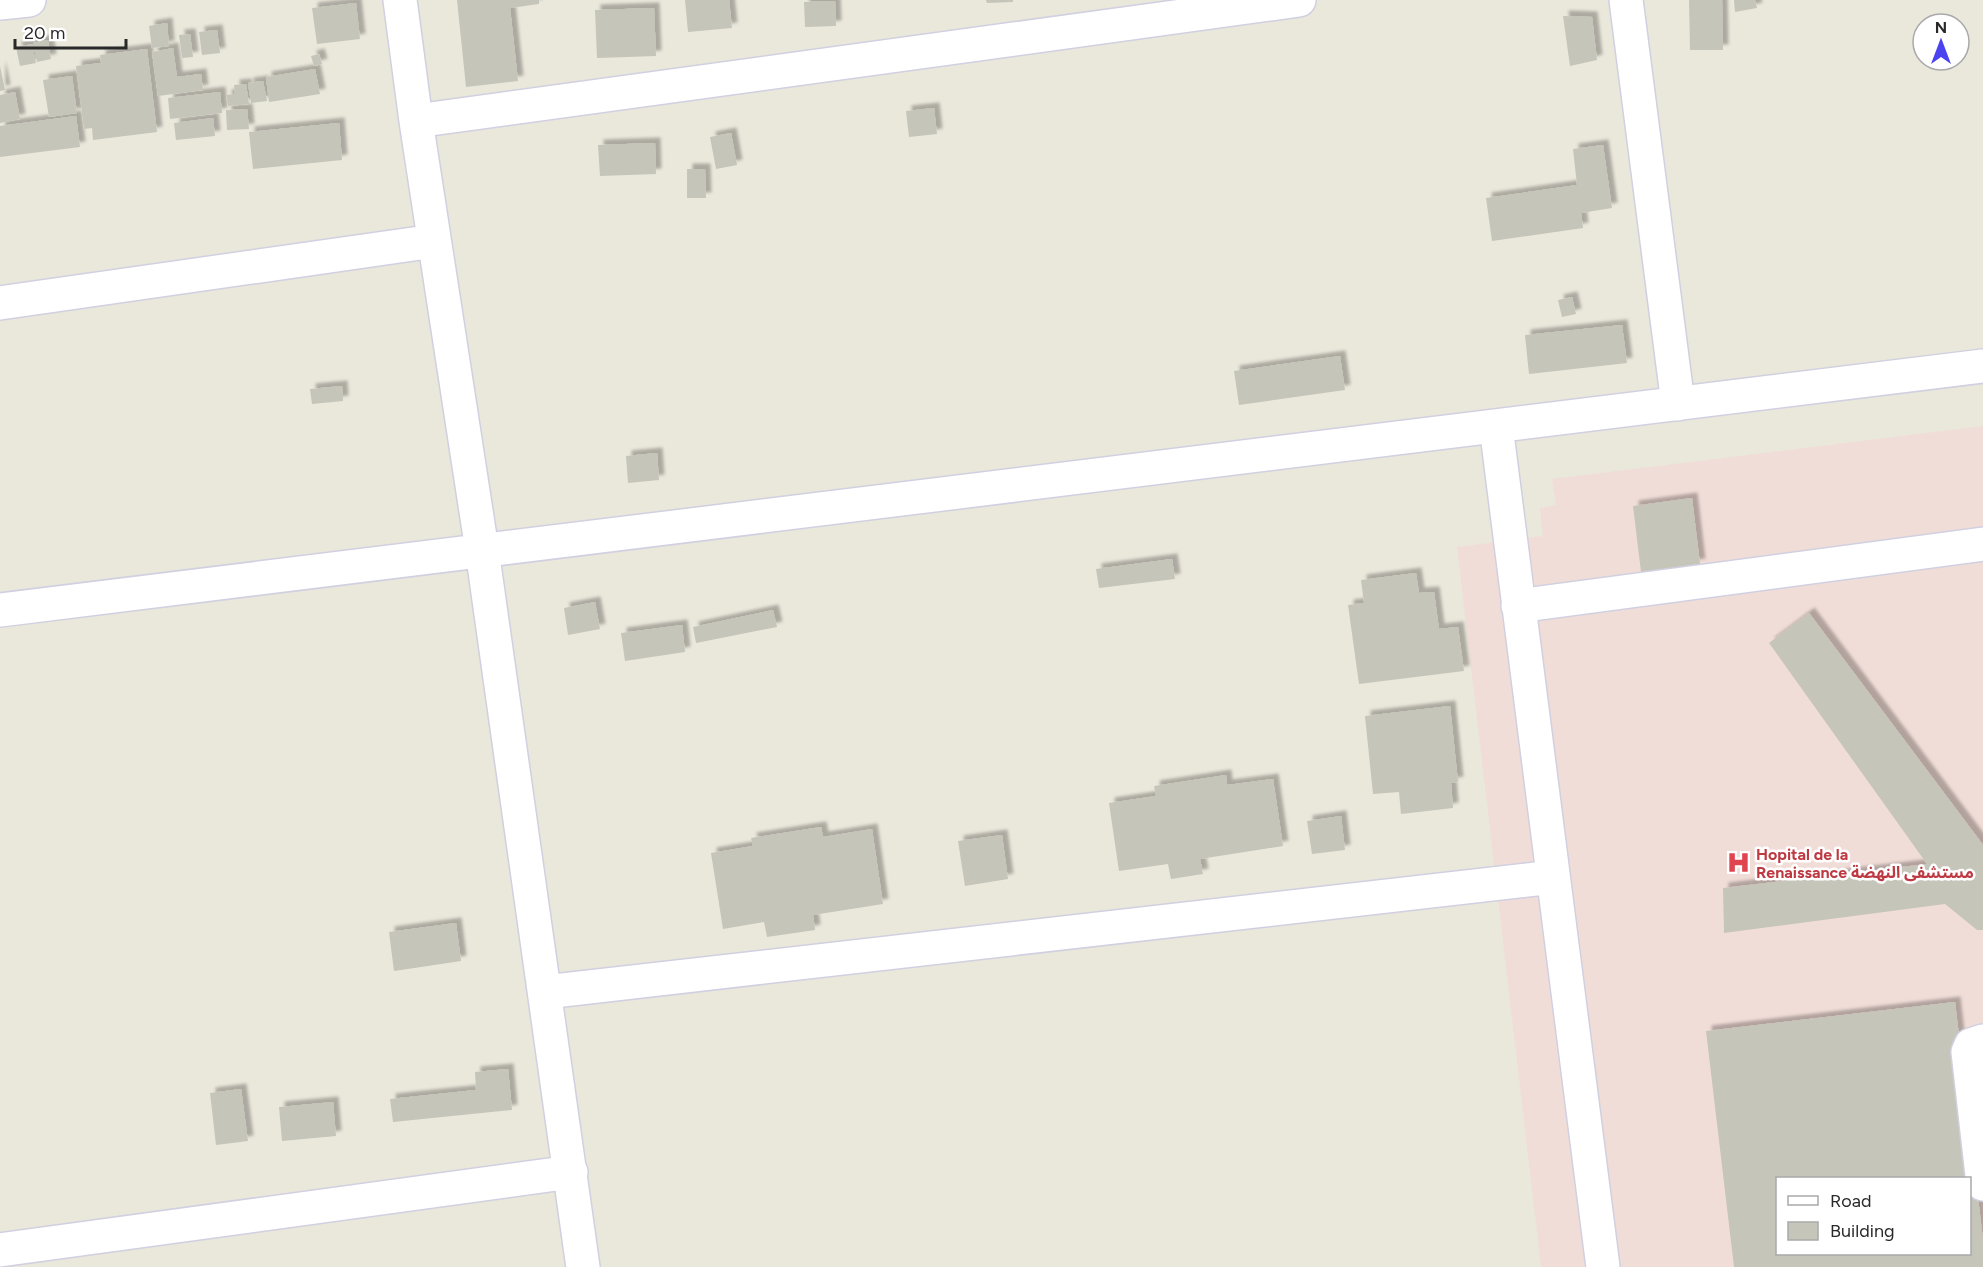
<svg xmlns="http://www.w3.org/2000/svg" width="1983" height="1267" font-family="Figtree,'Noto Sans Arabic',sans-serif">
<defs>
<filter id="shadow"><feDropShadow dx="5.5" dy="-5.5" stdDeviation="1.5" flood-color="#0004"/></filter>
</defs>
<rect width="100%" height="100%" fill="#eae7db"/>
<!-- medical -->
<path fill="#f1ddd8" fill-rule="evenodd" d="M1983,426V1267H1541L1457,547L1543,536L1540,508L1556,505L1552,479ZM1778,1178H1970V1254H1778Z"/>
<!-- building -->
<path fill="#c6c5ba" fill-rule="evenodd" filter="url(#shadow)" d="M457,0H539V4L510,8L518,81L466,87Z
M685,0H729L732,28L688,32Z
M986,0H1013V2L987,3Z
M1689,0H1722L1723,50H1690Z
M1734,0H1755L1757,8L1735,12Z
M835,1L836,26L805,27L804,2Z
M356,3L360,39L317,44L312,8Z
M654,8L656,56L597,58L595,10Z
M1563,16L1592,17L1597,60L1570,66Z
M167,23L169,46L152,48L149,26Z
M217,30L220,53L202,55L199,32Z
M190,34L193,57L182,58L179,35Z
M48,40L51,59L37,62L33,43Z
M32,44L36,63L20,66L16,47Z
M173,48L177,77L201,74L203,90L158,96L152,52Z
M147,49L157,132L93,140L92,128L84,129L76,66L101,63L100,55Z
M319,54L322,64L314,66L311,56Z
M0,66L5,90L0,91Z
M315,69L320,94L269,102L266,77Z
M72,76L77,113L49,117L43,80Z
M263,81L267,101L251,103L248,83Z
M246,84L249,104L228,106L226,95L235,94L234,85Z
M15,92L20,119L0,123V95Z
M220,92L222,113L170,119L168,98Z
M934,108L937,134L909,137L906,111Z
M247,109L249,129L227,130L226,110Z
M76,116L80,147L0,157V126Z
M213,118L215,136L176,140L174,123Z
M339,123L342,160L253,169L249,132Z
M731,133L737,165L716,169L710,137Z
M655,143L656,174L600,176L598,145Z
M1603,145L1612,208L1581,213L1583,228L1492,241L1486,198L1577,185L1573,149Z
M687,169H705L706,198H687Z
M1572,297L1576,314L1562,317L1558,300Z
M1622,325L1627,363L1529,374L1525,335Z
M1340,356L1345,390L1239,405L1234,371Z
M342,386L343,401L312,404L310,389Z
M657,453L659,480L628,483L626,456Z
M1692,498L1700,564L1641,572L1633,506Z
M1172,559L1175,579L1099,588L1096,569Z
M1416,573L1419,593L1434,592L1439,629L1458,627L1464,671L1359,684L1348,605L1364,603L1361,580Z
M595,602L600,629L568,635L564,608Z
M773,610L777,627L696,643L693,627Z
M1809,613L1983,845V930H1977L1945,904L1724,933L1723,888L1927,864L1769,643Z
M682,625L685,652L625,661L621,633Z
M1450,706L1458,782L1451,783L1453,808L1401,814L1399,792L1373,794L1365,716Z
M1226,775L1227,785L1273,779L1283,846L1200,859L1203,874L1171,879L1168,864L1119,871L1109,803L1156,796L1154,786Z
M1341,816L1345,850L1312,854L1307,821Z
M821,827L823,837L872,829L883,904L813,915L815,930L767,937L764,922L723,929L711,853L753,846L751,838Z
M1002,835L1008,879L965,886L958,841Z
M456,923L461,961L394,971L389,932Z
M1955,1002L1983,1240V1267H1734L1706,1031ZM1778,1178H1970V1254H1778Z
M508,1069L512,1110L393,1122L390,1099L476,1090L475,1072Z
M241,1089L248,1141L216,1145L210,1093Z
M333,1102L336,1136L282,1141L279,1107Z"/>
<g fill="none" stroke-linecap="round" stroke-linejoin="round">
<defs>
<path id="minor" d="M400,0L416,121L482,550L583,1267
M1626,0L1678,404
M0,3L29,0
M416,121L1299,0
M0,303L434,241
M1496,426L1603,1267
M1518,606L1983,544
M0,610L1983,366
M545,992L1553,877
M1983,1041L1971,1045L1968,1052L1983,1184
M0,1250L571,1172"/>
</defs>
<!-- minor casing -->
<use href="#minor" stroke="#d1d0e1" stroke-width="36"/>
<!-- minor -->
<use href="#minor" stroke="#fff" stroke-width="33"/>
</g>
<!-- icons -->
<defs>
<symbol id="hospital-bare" viewBox="-9 -9 18 18"><path d="M-5-5h3v3.5h4V-5h3V5h-3V1.5h-4V5h-3Z" fill="#e0444e" stroke="#fff" stroke-width="2.5" paint-order="stroke"/></symbol>
</defs>
<g fill-rule="evenodd">
<use href="#hospital-bare" x="1722" y="846" width="33" height="33"/>
</g>
<g text-anchor="middle" stroke-width="5" stroke-linejoin="round" paint-order="stroke">
<!-- health labels -->
<g font-size="16" font-weight="bold" fill="#be3a42" stroke="#fff" text-anchor="start">
<text x="1756" y="860">Hopital de la<tspan x="1756" dy="18">Renaissance مستشفى النهضة</tspan></text>
</g>
</g>
<!-- legend -->
<rect x="1776" y="1177" width="195" height="78" fill="#ffffff" stroke="#a9a9a9" stroke-width="1.5"/>
<rect x="1788" y="1196" width="30" height="9" fill="#ffffff" stroke="#a9a9a9" stroke-width="1.5"/>
<text x="1830" y="1207" font-size="18" fill="#292929">Road</text>
<rect x="1788" y="1222" width="30" height="18" fill="#c6c5ba" stroke="#a9a9a9" stroke-width="1.5"/>
<text x="1830" y="1237" font-size="18" fill="#292929">Building</text>
<!-- north arrow -->
<g transform="translate(1941 42)"><circle r="28" fill="#ffffff" stroke="#a9a9a9" stroke-width="1.5"/>
<path d="M0-4.5L10 22L0 15L-10 22Z" fill="#4b42f0"/>
<text y="-9" font-size="16" font-weight="bold" text-anchor="middle" fill="#292929">N</text>
</g>
<!-- scale -->
<path d="M15 39v9h111v-9" fill="none" stroke="#292929" stroke-width="3"/>
<text x="24" y="39" font-size="18" fill="#292929" stroke="#ffffff" stroke-width="4.5" paint-order="stroke">20 m</text>
</svg>
